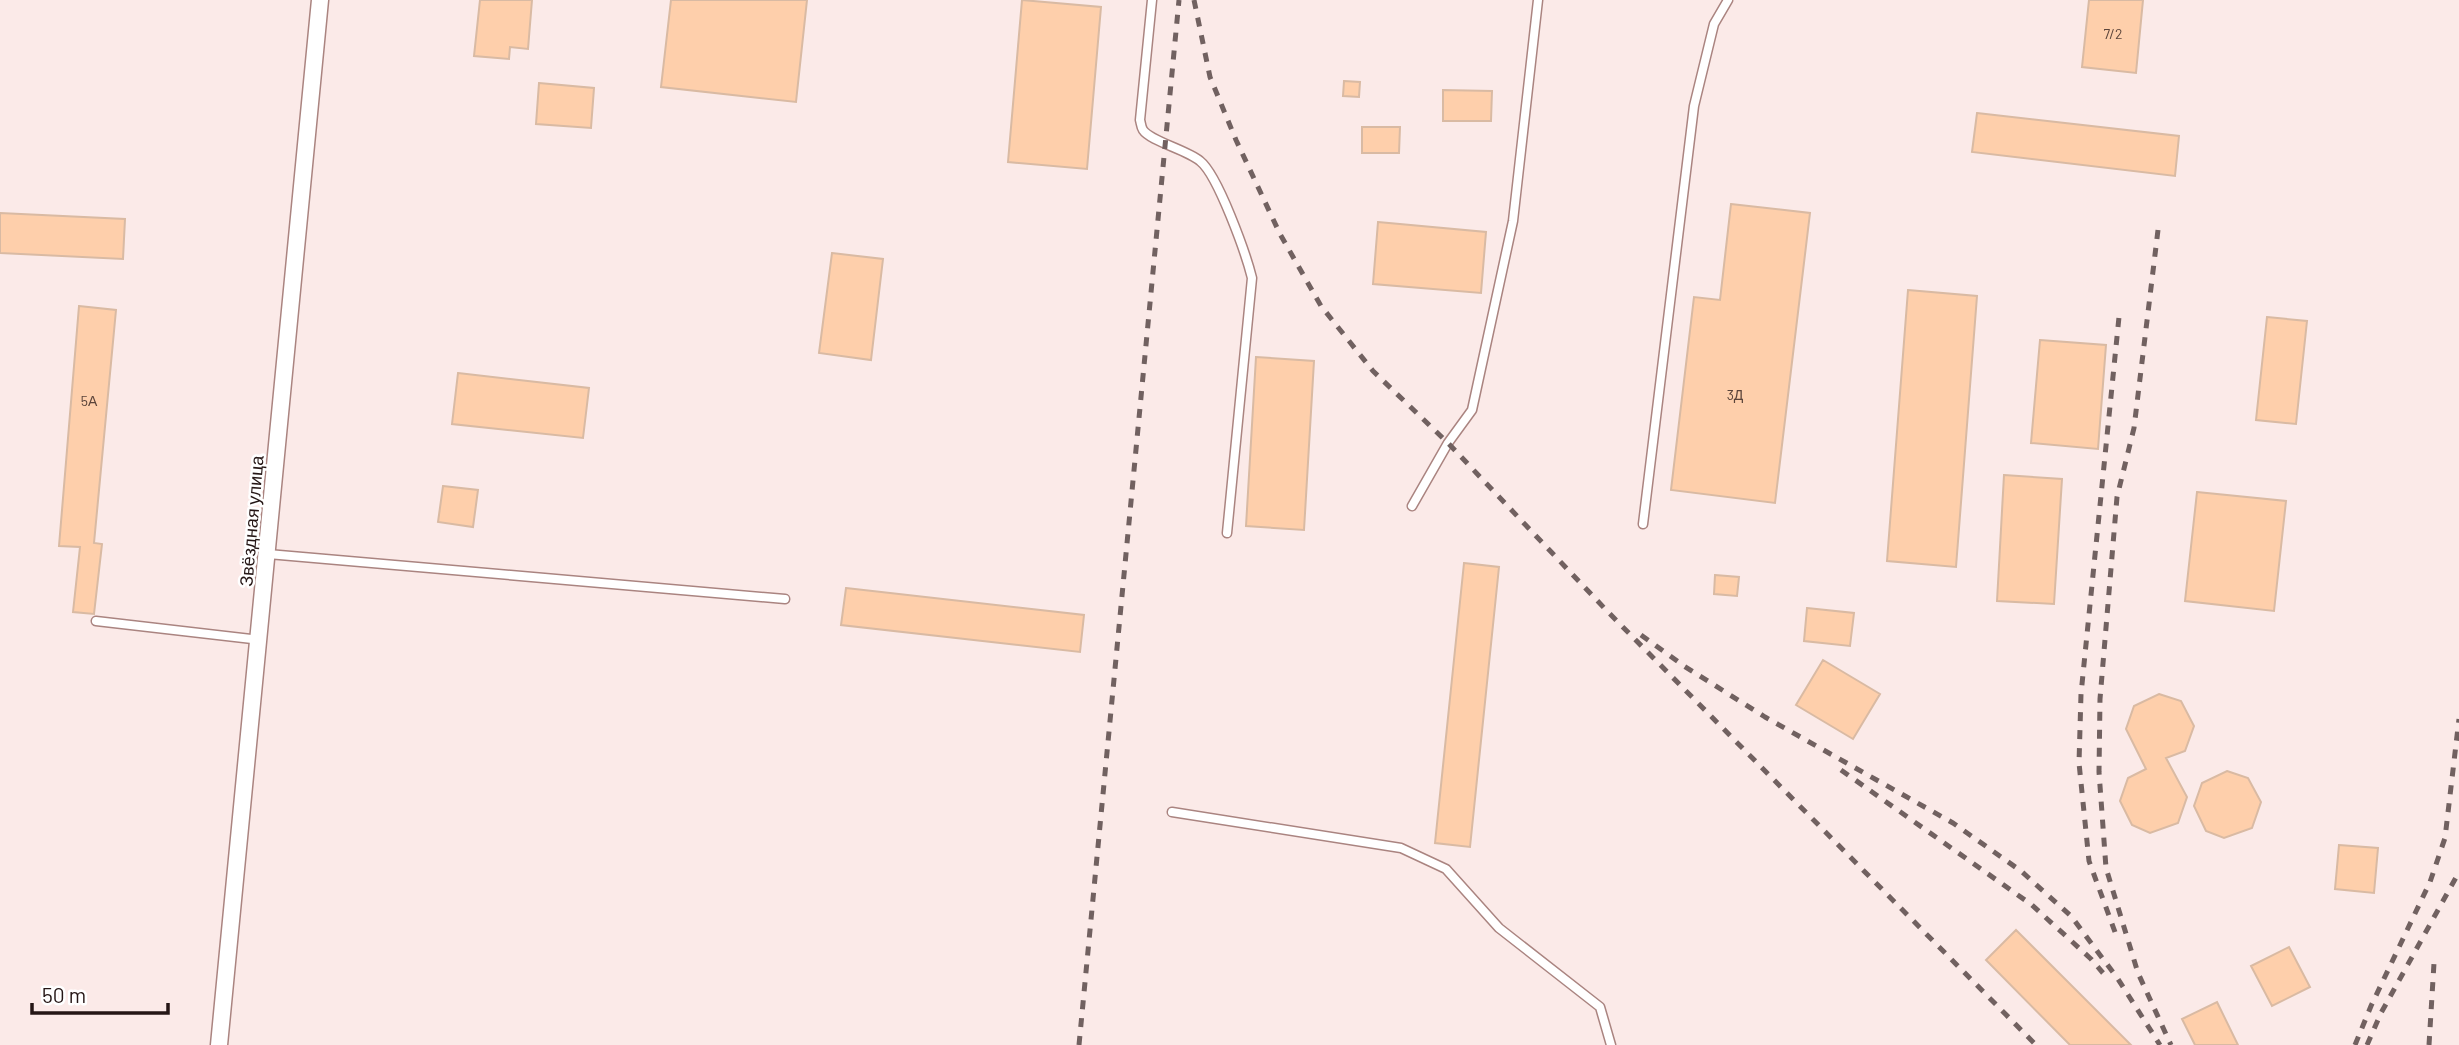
<svg xmlns="http://www.w3.org/2000/svg" width="2459" height="1045" font-family="Barlow,sans-serif">
<rect width="100%" height="100%" fill="#fbeae8"/>
<!-- building -->
<path fill="#fecfab" stroke="#d9baa3" stroke-width="2" d="M480,0H532L528,49L510,47L509,59L474,56Z
M671,0H807L796,102L661,87Z
M1022,0L1101,7L1087,169L1008,162Z
M2089,0H2143L2136,73L2082,67Z
M1344,81L1360,82L1359,97L1343,96Z
M539,83L594,88L591,128L536,124Z
M1443,90L1492,91L1491,121H1443Z
M1977,113L2179,136L2175,176L1972,152Z
M1362,127H1400L1399,153H1362Z
M1731,204L1810,213L1775,503L1671,490L1694,297L1720,300Z
M0,213L125,219L123,259L0,253Z
M1378,222L1486,232L1481,293L1373,284Z
M832,253L883,259L871,360L819,353Z
M1908,290L1977,296L1956,567L1887,561Z
M79,306L116,310L94,543L102,544L94,614L73,612L80,547L59,546Z
M2267,317L2307,321L2296,424L2256,420Z
M2040,340L2106,345L2098,449L2031,443Z
M1256,357L1314,361L1304,530L1246,526Z
M458,373L589,388L583,438L452,424Z
M2004,475L2062,479L2054,604L1997,601Z
M443,486L478,490L473,527L438,522Z
M2197,492L2286,501L2274,611L2185,601Z
M1464,563L1499,567L1470,847L1435,843Z
M1715,575L1739,577L1737,596L1714,594Z
M846,588L1084,615L1080,652L841,625Z
M1807,608L1854,613L1850,646L1804,641Z
M1823,660L1880,694L1853,739L1796,705Z
M2159,694L2181,701L2194,726L2185,751L2166,758L2187,797L2178,823L2150,833L2132,825L2120,801L2128,778L2146,769L2126,729L2134,706Z
M2227,771L2248,778L2261,802L2252,828L2224,838L2206,831L2194,806L2202,783Z
M2339,845L2378,848L2374,893L2335,889Z
M2016,930L2131,1045H2070L1986,960Z
M2289,947L2310,987L2272,1006L2251,966Z
M2217,1002L2238,1045H2195L2182,1019Z"/>
<g fill="none" stroke-linecap="round" stroke-linejoin="round">
<defs>
<path id="lane" d="M1152,0L1140,120C1141,123 1141,127 1143,130C1150,141 1187,150 1200,161C1218,175 1246,254 1252,278L1227,533
M1412,506L1448,443L1472,410L1513,221L1538,0
M1643,524L1694,106L1714,24L1728,0
M268,554L785,599
M96,621L260,640
M1172,812L1401,848L1446,869L1499,928L1600,1007L1611,1045"/>
<path id="street" d="M219,1045L320,0"/>
</defs>
<!-- lane casing -->
<use href="#lane" stroke="#aa8480" stroke-width="11"/>
<!-- street casing -->
<use href="#street" stroke="#aa8480" stroke-width="19"/>
<!-- lane -->
<use href="#lane" stroke="#fff" stroke-width="8"/>
<!-- street -->
<use href="#street" stroke="#fff" stroke-width="16"/>
<!-- rail -->
<path stroke="#716160" stroke-width="5" stroke-dasharray="9 9" stroke-linecap="butt" d="M1194,0L1210,77L1236,140L1280,234L1321,306L1373,371L1448,443L1608,612L2036,1045
M2158,230L2134,428L2117,497L2100,699L2099,772L2106,868L2138,973L2171,1045
M1641,635L1684,666L1765,717L1953,823L2021,871L2071,916L2118,979L2160,1045
M1841,770L2032,905L2091,959L2103,973
M2115,932L2089,861L2079,763L2081,694L2119,317
M1079,1045L1179,0
M2355,1045L2371,1006L2430,882L2445,838L2459,719
M2367,1045L2381,1013L2459,872
M2429,1045L2434,963"/>
</g>
<g text-anchor="middle" stroke-width="5" stroke-linejoin="round" paint-order="stroke">
<!-- number labels -->
<g font-size="14" fill="#5b443a">
<text x="2113" y="39">7/2</text>
<text x="1735" y="400">3Д</text>
<text x="89" y="406">5А</text>
</g>
<!-- street labels -->
<g font-size="18" fill="#251615" stroke="#fff">
<text transform="translate(252 521) rotate(-85)" y="6">Звёздная улица</text>
</g>
</g>
<!-- scale -->
<path d="M32 1003v10h136v-10" fill="none" stroke="#251615" stroke-width="3.5"/>
<text x="42" y="1003" font-size="21" fill="#251615" stroke="#ffffff" stroke-width="5" paint-order="stroke">50 m</text>
</svg>
